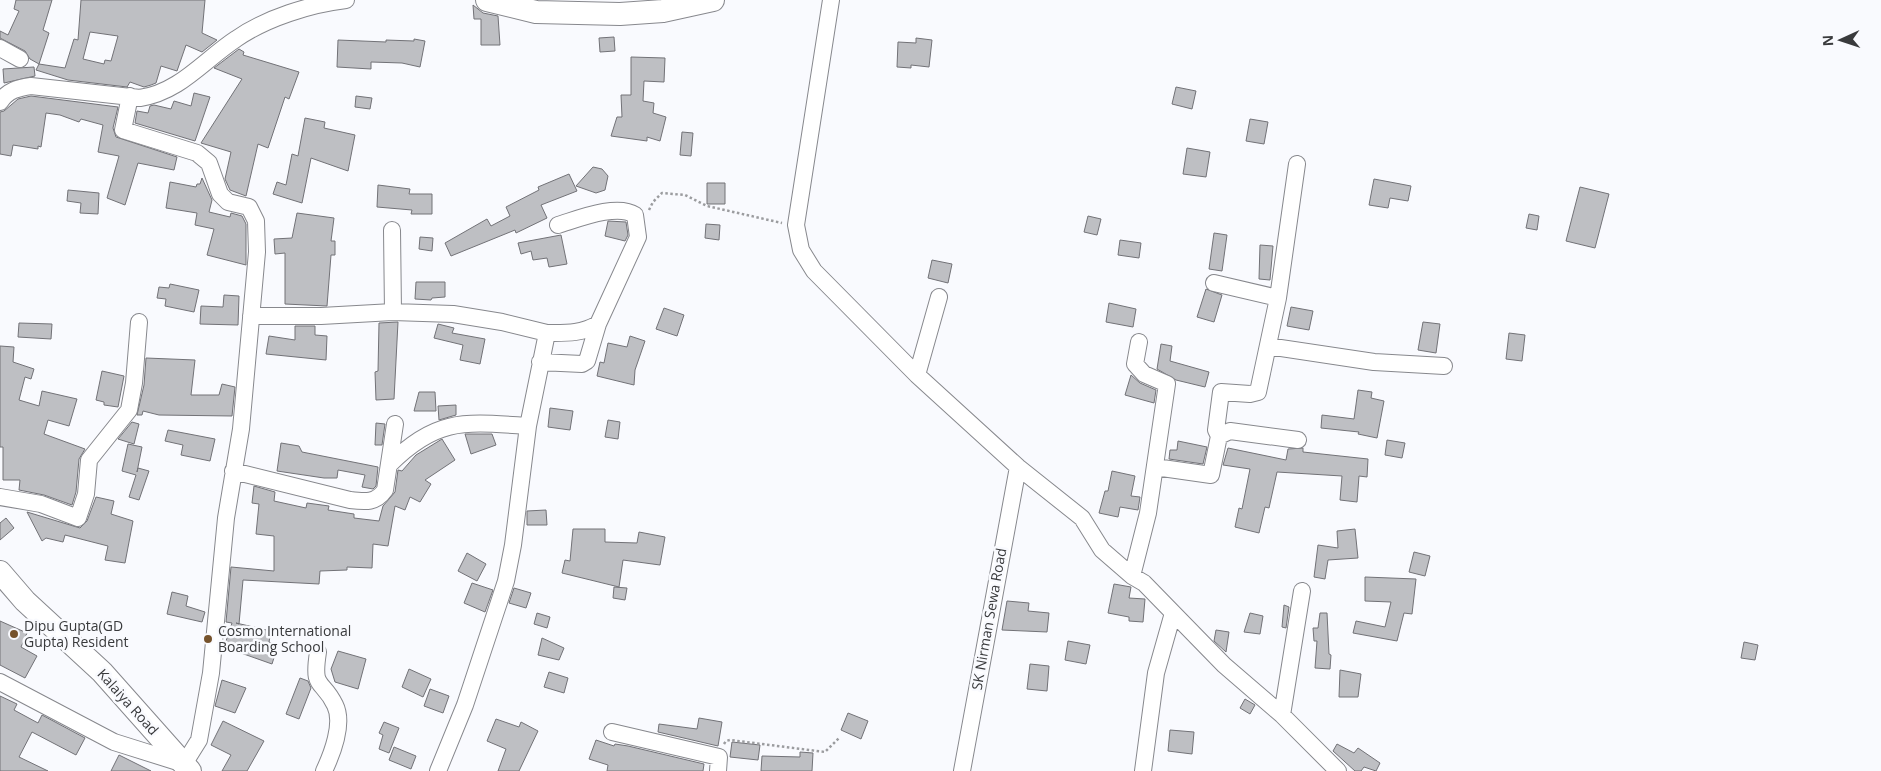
<svg xmlns="http://www.w3.org/2000/svg" width="1881" height="771" font-family="'Open Sans',sans-serif">
<rect width="100%" height="100%" fill="#f9fafe"/>
<!-- building -->
<path fill="#bebfc3" stroke="#727277" fill-rule="evenodd" d="M16,0H52L43,30L49,33L39,64L65,68L74,39L78,40L81,0H205L202,33L217,40L202,52L186,45L177,71L161,66L156,83L151,85L144,87L130,82L127,87L68,80L36,70L39,64L30,59L25,51L0,38V31L8,35L19,11L14,9ZM90,32L118,36L111,61L105,60L104,64L83,59Z
M473,5L483,13L498,16L500,45H481V19H474Z
M614,37L615,51L600,52L599,38Z
M916,38L932,40L929,67L911,65V68L897,67L898,42L916,43Z
M414,39L425,41L420,67L402,63L371,62V69L337,67L338,40L386,42V40L414,41Z
M239,49L244,52L243,55L299,72L289,99L285,97L268,148L258,144L246,196L230,190L225,179L231,152L201,143L242,79L214,68Z
M631,57L665,58L664,82L644,81L643,101L654,103L653,113L666,117L660,141L647,137V141L611,136L617,117H622L621,95H631Z
M34,67L35,76L4,83L3,69Z
M1176,87L1196,91L1192,109L1172,104Z
M194,93L210,97L195,141L135,123L137,111L148,113L150,106L154,105L171,109L174,101L191,106Z
M31,96L118,107L113,128L116,137L177,157L174,170L138,163L125,205L107,198L119,156L98,152L103,125L81,119L79,122L60,115L46,113L41,147L38,146V149L13,145L11,156L0,154V112L4,111L18,99Z
M356,96L372,98L370,109L355,107Z
M305,118L325,122L324,128L355,135L348,171L311,158L302,203L273,194L277,182L286,185L292,154L298,156Z
M1250,119L1268,122L1264,144L1246,141Z
M682,132L693,133L691,156L680,155Z
M1187,148L1210,152L1206,177L1183,174Z
M593,167L602,169L608,176L605,190L596,193L576,186Z
M569,174L577,191L541,205L547,218L516,233L515,230L451,256L445,243L487,219L491,226L510,216L506,207L539,190L538,187Z
M202,178L212,200L209,212L230,217L231,213L242,216L246,224V265L207,255L214,229L195,225L197,213L166,208L170,182L196,187L197,184H200Z
M1374,179L1411,186L1408,201L1390,198L1388,208L1369,205Z
M707,183H725V204H707Z
M378,185L410,189L409,194H432V214H411L412,210L377,207Z
M1580,187L1609,194L1595,248L1566,241Z
M68,190L99,193L98,214L80,213L81,203L67,201Z
M297,213L334,218L331,241H335V255H331L327,306L285,304V253L275,254L274,239L292,238Z
M1529,214L1539,216L1537,230L1526,228Z
M1088,216L1101,219L1097,235L1084,232Z
M608,221L626,222L628,235L625,241L605,236Z
M706,224L720,225L719,240L705,238Z
M1214,233L1227,235L1222,271L1209,269Z
M561,235L567,264L549,267L547,258L533,260L531,251L521,254L518,243Z
M420,237L433,238L432,251L419,249Z
M1120,240L1141,243L1139,258L1118,255Z
M1260,245L1273,246L1270,280L1259,279Z
M932,260L952,264L948,283L928,278Z
M416,282H445V297L432,298L431,300L415,299Z
M170,284L199,290L194,312L165,306L166,299L157,298L159,287L169,288Z
M1206,289L1222,295L1214,322L1197,317Z
M224,295L239,296L238,325L200,324L201,306L223,307Z
M1109,303L1136,309L1133,327L1106,322Z
M1291,307L1313,311L1309,330L1287,326Z
M664,308L684,315L677,336L656,329Z
M398,322L394,399L376,400L375,372L378,371L379,323Z
M1423,322L1440,324L1436,353L1418,350Z
M19,323L52,324L51,339L18,337Z
M438,324L454,328L452,333L485,339L480,364L460,360L463,345L434,338Z
M295,326H315V335L327,336L326,360L266,354L269,336L295,340Z
M1509,333L1525,335L1522,361L1506,359Z
M630,336L645,341L635,370L634,385L597,376L600,362L604,363L608,343L627,347Z
M1161,344L1172,346L1170,361L1209,372L1205,387L1176,380L1157,369Z
M0,346L14,347L13,362L34,369L31,379L25,377L19,400L39,406L42,391L77,399L69,426L48,420L44,434L85,449L79,459L76,492L72,505L44,495L19,490L20,480H3V447H0Z
M146,358L195,360L191,395H219L222,384L235,387L232,416L159,415L143,411L142,415H137L144,385Z
M102,371L124,376L118,407L104,405V402L96,400Z
M1131,375L1140,383L1156,390L1154,403L1125,395Z
M1358,390L1372,392L1371,398L1384,401L1377,438L1358,434L1359,432L1321,428L1322,415L1354,419Z
M419,392H435L436,411H414Z
M456,405V415L439,420L438,406Z
M550,408L573,411L570,430L548,427Z
M608,420L620,422L618,439L605,437Z
M132,422L139,424L134,444L118,439Z
M376,423L385,424L382,445H375Z
M168,430L215,439L210,461L181,455L183,445L165,441Z
M465,434H492L496,445L471,454Z
M442,439L455,460L425,480L431,484L420,502L410,497L405,510L395,506L388,546L373,544L372,568L347,567V570L320,571L319,584L243,580L239,624L236,623L271,631L269,642L278,645L272,664L224,647L232,623L226,622L231,567L274,571V536L256,534L259,504L252,503L254,486L275,492L274,501L306,508L307,503L329,506L328,510L354,514V518L379,521L383,506L395,492L398,470L402,471L416,455Z
M1387,440L1405,443L1402,458L1385,455Z
M1178,441L1207,447L1203,464L1169,459L1170,450H1177Z
M281,443L299,446L302,452L378,467L376,486L373,489L362,487L365,475L338,470L337,478H324L277,471Z
M128,444L142,447L137,472L138,468L149,471L139,500L129,497L136,475L122,471Z
M1228,448L1286,460L1288,449L1303,448V452L1368,459L1367,477L1359,476L1357,502L1340,500L1342,476L1277,472L1269,508L1265,507L1259,533L1235,527L1239,508L1242,509L1250,469L1223,465Z
M1112,471L1135,476L1131,496L1140,497L1138,510L1120,507L1118,517L1099,513L1105,491H1108Z
M96,497L114,501L111,514L133,521L125,563L105,560L108,546L65,535L63,542L46,538L42,541L27,512L80,528L87,521Z
M546,510L547,525H527V511Z
M6,518L14,528L0,540V523Z
M573,529H605V542L637,543L639,532L665,537L660,565L623,560L619,587L562,573L565,560L570,561Z
M1355,529L1358,558L1328,560L1325,579L1314,577L1318,545L1338,548L1337,531Z
M1414,552L1430,556L1425,576L1409,572Z
M467,553L486,564L477,581L458,571Z
M1365,577L1416,579L1412,614L1404,613L1397,641L1353,633L1356,621L1385,627L1391,602L1365,601Z
M472,583L493,590L485,612L464,603Z
M1114,584L1131,587L1129,598L1145,599L1143,622L1129,621V617L1108,613Z
M614,587L627,588L625,600L613,598Z
M514,588L531,593L526,608L509,603Z
M172,592L188,596L186,606L205,612L202,622L167,614Z
M1007,601L1029,603L1028,611L1049,613L1047,632L1002,630Z
M1284,605L1289,607L1286,628L1282,627Z
M537,613L550,617L547,628L534,624Z
M1250,613L1263,616L1260,634L1244,632Z
M1320,613H1327L1329,654L1331,655L1330,669L1315,668L1317,641H1314L1313,628H1318Z
M0,621L27,633L21,647L37,656L25,678L0,665Z
M1216,630L1229,632L1226,652L1214,641Z
M542,638L564,648L559,660L538,655Z
M1068,641L1090,645L1086,664L1065,660Z
M1744,642L1758,645L1755,660L1741,658Z
M338,651L366,659L358,689L335,682L331,669Z
M1030,664L1049,666L1047,691L1027,689Z
M409,669L431,679L423,697L402,687Z
M1340,670L1361,674L1358,697H1339Z
M549,672L568,678L564,693L544,687Z
M300,678L308,681L311,688L299,719L286,714Z
M222,680L246,688L235,713L215,706Z
M430,689L449,696L443,713L424,706Z
M0,696L17,704L14,710L38,723L42,715L85,738L76,755L32,732L19,757L48,771H0Z
M1245,699L1255,705L1250,714L1240,708Z
M848,713L868,721L861,739L841,730Z
M699,718L722,722L718,746L658,732L659,724L697,729Z
M496,719L519,727L521,722L538,731L519,771H498L506,749L487,741Z
M223,721L264,741L247,771H222L231,755L211,745Z
M384,722L399,728L389,753L379,749L383,735L379,733Z
M1170,730L1194,732L1192,754L1168,751Z
M596,740L614,746L615,744L628,746L704,764L703,771H607L608,765L589,759Z
M732,742L760,745L758,760L730,757Z
M1337,744L1354,753L1358,748L1380,763L1376,771L1364,767L1361,771H1355L1333,751Z
M394,747L416,756L411,769L389,760Z
M800,752L813,753L812,771H761L762,756L800,757Z
M119,755L151,771H111Z"/>
<g fill="none" stroke-linecap="round" stroke-linejoin="round">
<defs>
<path id="street" d="M831,0L796,225L801,250L814,271L917,375L1018,467L1082,518L1102,550L1132,576L1144,583L1224,665L1282,715L1338,771
M0,48L20,59
M0,102C8,90 18,88 31,86L140,98C180,92 204,60 236,39C266,18 311,4 346,0
M392,230L393,312
M1214,283L1278,298
M251,316H321L393,312L453,314L502,322L547,333
M1268,346L1374,362L1444,366
M540,362L582,364L587,361L598,324
M917,375L939,297
M1219,436L1216,430L1221,392L1250,394L1258,392L1278,298L1297,164
M390,464C437,417 465,422 528,426
M1155,467L1211,475L1219,436L1230,431L1298,440
M233,471L350,500C366,502 376,503 385,490L395,424
M0,497L41,504L78,518L86,494L89,460L129,410L134,383L139,322
M1132,576L1148,513L1167,384L1144,374L1135,364L1139,342
M318,652C312,691 322,678 335,705C344,723 332,754 324,771
M0,682L114,742L184,764L199,740L211,673L226,518L241,429L257,252L256,221L249,207L228,202L220,194L209,163L197,153L123,130L130,96
M1282,715L1302,591
M612,732L719,757L718,771
M438,771L465,705L506,581L513,545L528,426L547,333C566,333 581,334 598,324L638,237L635,215C617,203 578,219 558,225
M962,771L1018,467
M1143,771L1156,673L1173,613"/>
<path id="secondary" d="M487,0L536,12L620,14L663,11L713,0
M0,572L25,601L102,672L190,771"/>
</defs>
<!-- street casing -->
<use href="#street" stroke="#87888d" stroke-width="18"/>
<!-- secondary casing -->
<use href="#secondary" stroke="#87888d" stroke-width="24"/>
<!-- path -->
<path stroke="#9b9c9f" stroke-width="2.5" stroke-dasharray="2.5 2.5" stroke-linecap="butt" d="M649,210L653,202L662,193L685,195L707,206L782,223
M724,744L726,741L730,740L825,752L839,738"/>
<!-- street -->
<use href="#street" stroke="#fff" stroke-width="16"/>
<!-- secondary -->
<use href="#secondary" stroke="#fff" stroke-width="22"/>
</g>
<!-- markers -->
<g fill="#76532c" stroke="#f9fafe" stroke-width="2">
<circle cx="14" cy="634" r="5"/>
<circle cx="208" cy="639" r="5"/>
</g>
<g text-anchor="middle" stroke-width="5" stroke-linejoin="round" paint-order="stroke">
<!-- street labels -->
<g font-size="14" fill="#393a3c" stroke="#f9fafe">
<text transform="translate(989 619) rotate(-80)" y="5">SK Nirman Sewa Road</text>
<text transform="translate(128 702) rotate(48)" y="5">Kalaiya Road</text>
</g>
<!-- poi labels -->
<g font-size="14" fill="#393a3c" stroke="#f9fafe" text-anchor="start">
<text x="24" y="631">Dipu Gupta(GD<tspan x="24" dy="16">Gupta) Resident</tspan></text>
<text x="218" y="636">Cosmo International<tspan x="218" dy="16">Boarding School</tspan></text>
</g>
</g>
<!-- north arrow -->
<g transform="translate(1841 40) rotate(267)" stroke="#f9fafe" stroke-width="4" paint-order="stroke">
<path d="M0-4L9 19L0 12L-9 19Z" fill="#393a3c"/>
<text y="-8" font-size="14" font-weight="bold" text-anchor="middle" fill="#393a3c">N</text>
</g>
</svg>
